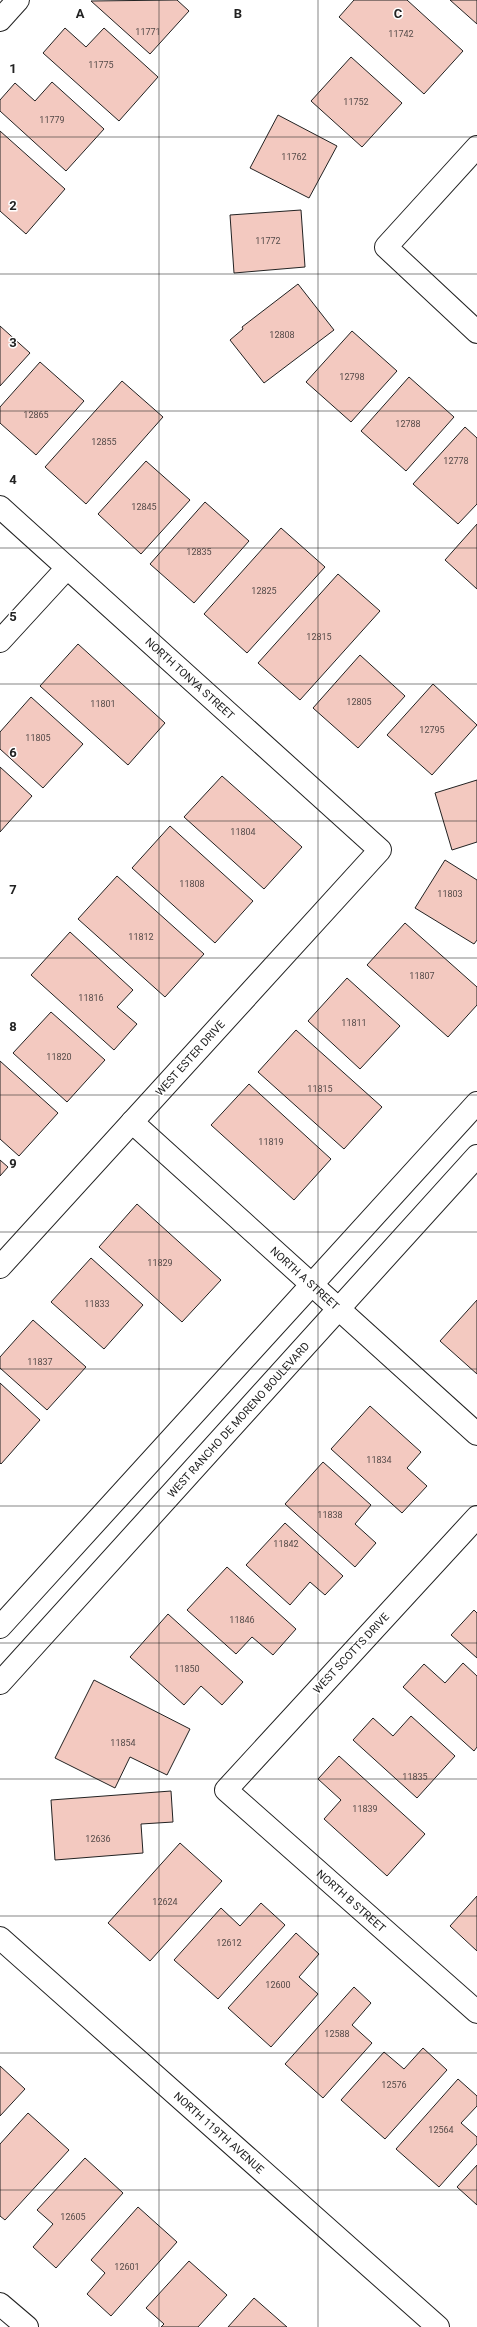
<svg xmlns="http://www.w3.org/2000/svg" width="477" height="2327" font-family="Roboto,sans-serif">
<rect width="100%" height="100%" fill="#fff"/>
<!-- building -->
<path fill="#f3c9c0" stroke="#222" d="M177,0L189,11L150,54L91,1Z
M354,0H407L463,51L424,94L339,17Z
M450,0H477V24Z
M65,28L86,47L104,28L158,77L119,121L43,53Z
M351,57L402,103L362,147L311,101Z
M52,82L104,129L66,171L0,111V100L15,83L35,101Z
M278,115L337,146L309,198L250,168Z
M0,131L65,189L26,234L0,211Z
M301,210L305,267L234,273L230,215Z
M298,284L334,330L264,383L230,340L243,329L242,327Z
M0,326L30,353L0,386Z
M352,331L397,371L351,422L306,382Z
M40,362L84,401L36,455L0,423V407Z
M409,377L454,417L406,471L361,431Z
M122,381L163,417L86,504L45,467Z
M465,427L477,438V504L458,524L413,484Z
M146,461L190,500L141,554L98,514Z
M205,502L249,541L194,603L150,564Z
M477,524V589L445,560Z
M281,528L325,567L247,653L204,614Z
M338,574L380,611L300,700L258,663Z
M78,644L165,723L128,765L40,686Z
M360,655L405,696L358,748L313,708Z
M433,684L477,725L432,775L387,735Z
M31,697L83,744L43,788L0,749V732Z
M0,767L32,796L0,832Z
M222,776L302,847L264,889L184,817Z
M477,780V842L452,850L435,793Z
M170,826L253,901L215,943L132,868Z
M445,860L477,880V940L474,944L415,908Z
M117,876L204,954L165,997L78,919Z
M405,923L477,987V1005L448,1037L367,965Z
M70,932L133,990L117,1007L137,1024L114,1050L31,975Z
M347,978L400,1026L360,1069L308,1021Z
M51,1012L105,1060L67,1102L13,1053Z
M296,1030L382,1107L344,1149L258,1072Z
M0,1061L58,1113L19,1156L0,1139Z
M249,1084L331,1159L294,1200L211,1125Z
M0,1160L8,1167L0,1176Z
M137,1204L221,1280L182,1322L99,1247Z
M91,1258L143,1305L104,1349L51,1302Z
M477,1300V1374L440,1341Z
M33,1320L86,1367L47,1410L0,1368V1357Z
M0,1383L40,1420L1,1464L0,1463Z
M370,1406L421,1452L407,1468L427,1486L402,1513L331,1449Z
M323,1462L371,1505L355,1524L376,1543L355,1567L285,1504Z
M285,1523L343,1576L325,1595L310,1582L290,1605L246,1565Z
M227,1567L296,1629L273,1655L252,1637L236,1654L187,1610Z
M474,1610L477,1613V1658L451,1635Z
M168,1614L243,1682L222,1705L201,1686L184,1705L130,1657Z
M463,1663L477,1676V1747L474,1751L403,1687L424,1664L445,1683Z
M94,1680L190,1729L167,1775L130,1757L115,1788L55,1758Z
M411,1716L455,1756L417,1798L353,1740L373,1718L393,1736Z
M339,1756L425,1834L387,1876L324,1819L341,1800L318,1779Z
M171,1791L173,1822L141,1824L143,1853L55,1860L51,1800Z
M180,1843L222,1881L150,1961L108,1923Z
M477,1896V1951L450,1926Z
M261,1903L285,1925L218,1999L174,1960L221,1908L240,1926Z
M296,1933L319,1954L299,1977L318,1994L271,2047L228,2008Z
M354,1987L371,2003L352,2025L372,2043L323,2098L285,2064Z
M423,2048L447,2070L385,2139L341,2100L384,2052L404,2069Z
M0,2066L25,2089L0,2116Z
M458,2079L477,2096V2106L461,2123L477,2137V2144L439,2187L396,2149Z
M28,2113L69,2150L5,2220L0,2216V2144Z
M85,2158L123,2193L56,2268L33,2247L53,2224L37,2210Z
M477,2165V2205L457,2187Z
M138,2207L177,2242L111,2316L87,2294L105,2273L91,2260Z
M189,2261L227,2295L198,2327H161L164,2324L146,2308Z
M254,2298L287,2327H228Z"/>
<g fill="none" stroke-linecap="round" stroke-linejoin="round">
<defs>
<g id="minor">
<path d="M0,20L18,0"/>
<path id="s1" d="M0,507L380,850L0,1267"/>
<path d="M0,641L67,568"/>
<path id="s2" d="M132,1122L477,1434"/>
<path id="s3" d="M477,1517L226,1790L477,2012"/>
<path d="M0,2304L27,2327"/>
</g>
<g id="tertiary">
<path d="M477,147L386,247L477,332"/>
<path d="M0,1627L477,1103"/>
<path id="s4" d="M0,1683L477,1156"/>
<path id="s5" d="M0,1938L438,2327"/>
</g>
</defs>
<!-- minor casing -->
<use href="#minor" stroke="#222" stroke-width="24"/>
<!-- tertiary casing -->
<use href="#tertiary" stroke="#222" stroke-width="24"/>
<!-- minor -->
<use href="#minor" stroke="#fff" stroke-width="22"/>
<!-- tertiary -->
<use href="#tertiary" stroke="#fff" stroke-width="22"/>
</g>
<!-- grid -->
<path fill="none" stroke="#222" stroke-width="1" stroke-opacity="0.55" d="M159,0V2327M318,0V2327M0,137H477M0,274H477M0,411H477M0,548H477M0,684H477M0,821H477M0,958H477M0,1095H477M0,1232H477M0,1369H477M0,1506H477M0,1643H477M0,1779H477M0,1916H477M0,2053H477M0,2190H477"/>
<g text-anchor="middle" stroke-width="3" stroke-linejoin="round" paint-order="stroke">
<!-- number labels -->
<g font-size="9" fill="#564c4a">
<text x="148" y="35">11771</text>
<text x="401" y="37">11742</text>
<text x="101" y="68">11775</text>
<text x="356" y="105">11752</text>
<text x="52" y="123">11779</text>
<text x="294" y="160">11762</text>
<text x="268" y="244">11772</text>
<text x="282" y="338">12808</text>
<text x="352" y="380">12798</text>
<text x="36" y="418">12865</text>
<text x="408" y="427">12788</text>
<text x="104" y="445">12855</text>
<text x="456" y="464">12778</text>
<text x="144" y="510">12845</text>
<text x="199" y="555">12835</text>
<text x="264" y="594">12825</text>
<text x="319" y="640">12815</text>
<text x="359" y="705">12805</text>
<text x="103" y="707">11801</text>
<text x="432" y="733">12795</text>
<text x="38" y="741">11805</text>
<text x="243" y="835">11804</text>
<text x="192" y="887">11808</text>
<text x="450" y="897">11803</text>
<text x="141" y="940">11812</text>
<text x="422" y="979">11807</text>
<text x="91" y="1001">11816</text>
<text x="354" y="1026">11811</text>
<text x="59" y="1060">11820</text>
<text x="320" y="1092">11815</text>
<text x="271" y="1145">11819</text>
<text x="160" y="1266">11829</text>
<text x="97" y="1307">11833</text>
<text x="40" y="1365">11837</text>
<text x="379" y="1463">11834</text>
<text x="330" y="1518">11838</text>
<text x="286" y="1547">11842</text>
<text x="242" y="1623">11846</text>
<text x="187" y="1672">11850</text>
<text x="123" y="1746">11854</text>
<text x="415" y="1780">11835</text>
<text x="365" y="1812">11839</text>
<text x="98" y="1842">12636</text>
<text x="165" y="1905">12624</text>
<text x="229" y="1946">12612</text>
<text x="278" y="1988">12600</text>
<text x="337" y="2037">12588</text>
<text x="394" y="2088">12576</text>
<text x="441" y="2133">12564</text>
<text x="73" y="2220">12605</text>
<text x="127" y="2270">12601</text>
</g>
<!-- street labels -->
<g font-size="11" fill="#222" stroke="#fff">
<text dy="4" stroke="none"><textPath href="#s1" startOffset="256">NORTH TONYA STREET</textPath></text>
<text transform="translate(190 1058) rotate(-48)" y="4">WEST ESTER DRIVE</text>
<text dy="4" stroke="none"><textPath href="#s2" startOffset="233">NORTH A STREET</textPath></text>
<text dy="4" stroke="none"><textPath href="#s4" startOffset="355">WEST RANCHO DE MORENO BOULEVARD</textPath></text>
<text transform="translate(351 1653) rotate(-47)" y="4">WEST SCOTTS DRIVE</text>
<text dy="4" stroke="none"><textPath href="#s3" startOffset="538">NORTH B STREET</textPath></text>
<text dy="4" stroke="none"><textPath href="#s5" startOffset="293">NORTH 119TH AVENUE</textPath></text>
</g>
</g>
<g font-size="13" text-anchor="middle" font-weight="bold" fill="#222" stroke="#fff" stroke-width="3" stroke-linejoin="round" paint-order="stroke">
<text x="80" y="18">A</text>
<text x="238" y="18">B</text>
<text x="398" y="18">C</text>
<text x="13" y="73">1</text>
<text x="13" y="210">2</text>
<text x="13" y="347">3</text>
<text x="13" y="484">4</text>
<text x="13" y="621">5</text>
<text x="13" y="757">6</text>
<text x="13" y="894">7</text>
<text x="13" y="1031">8</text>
<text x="13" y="1168">9</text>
</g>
</svg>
